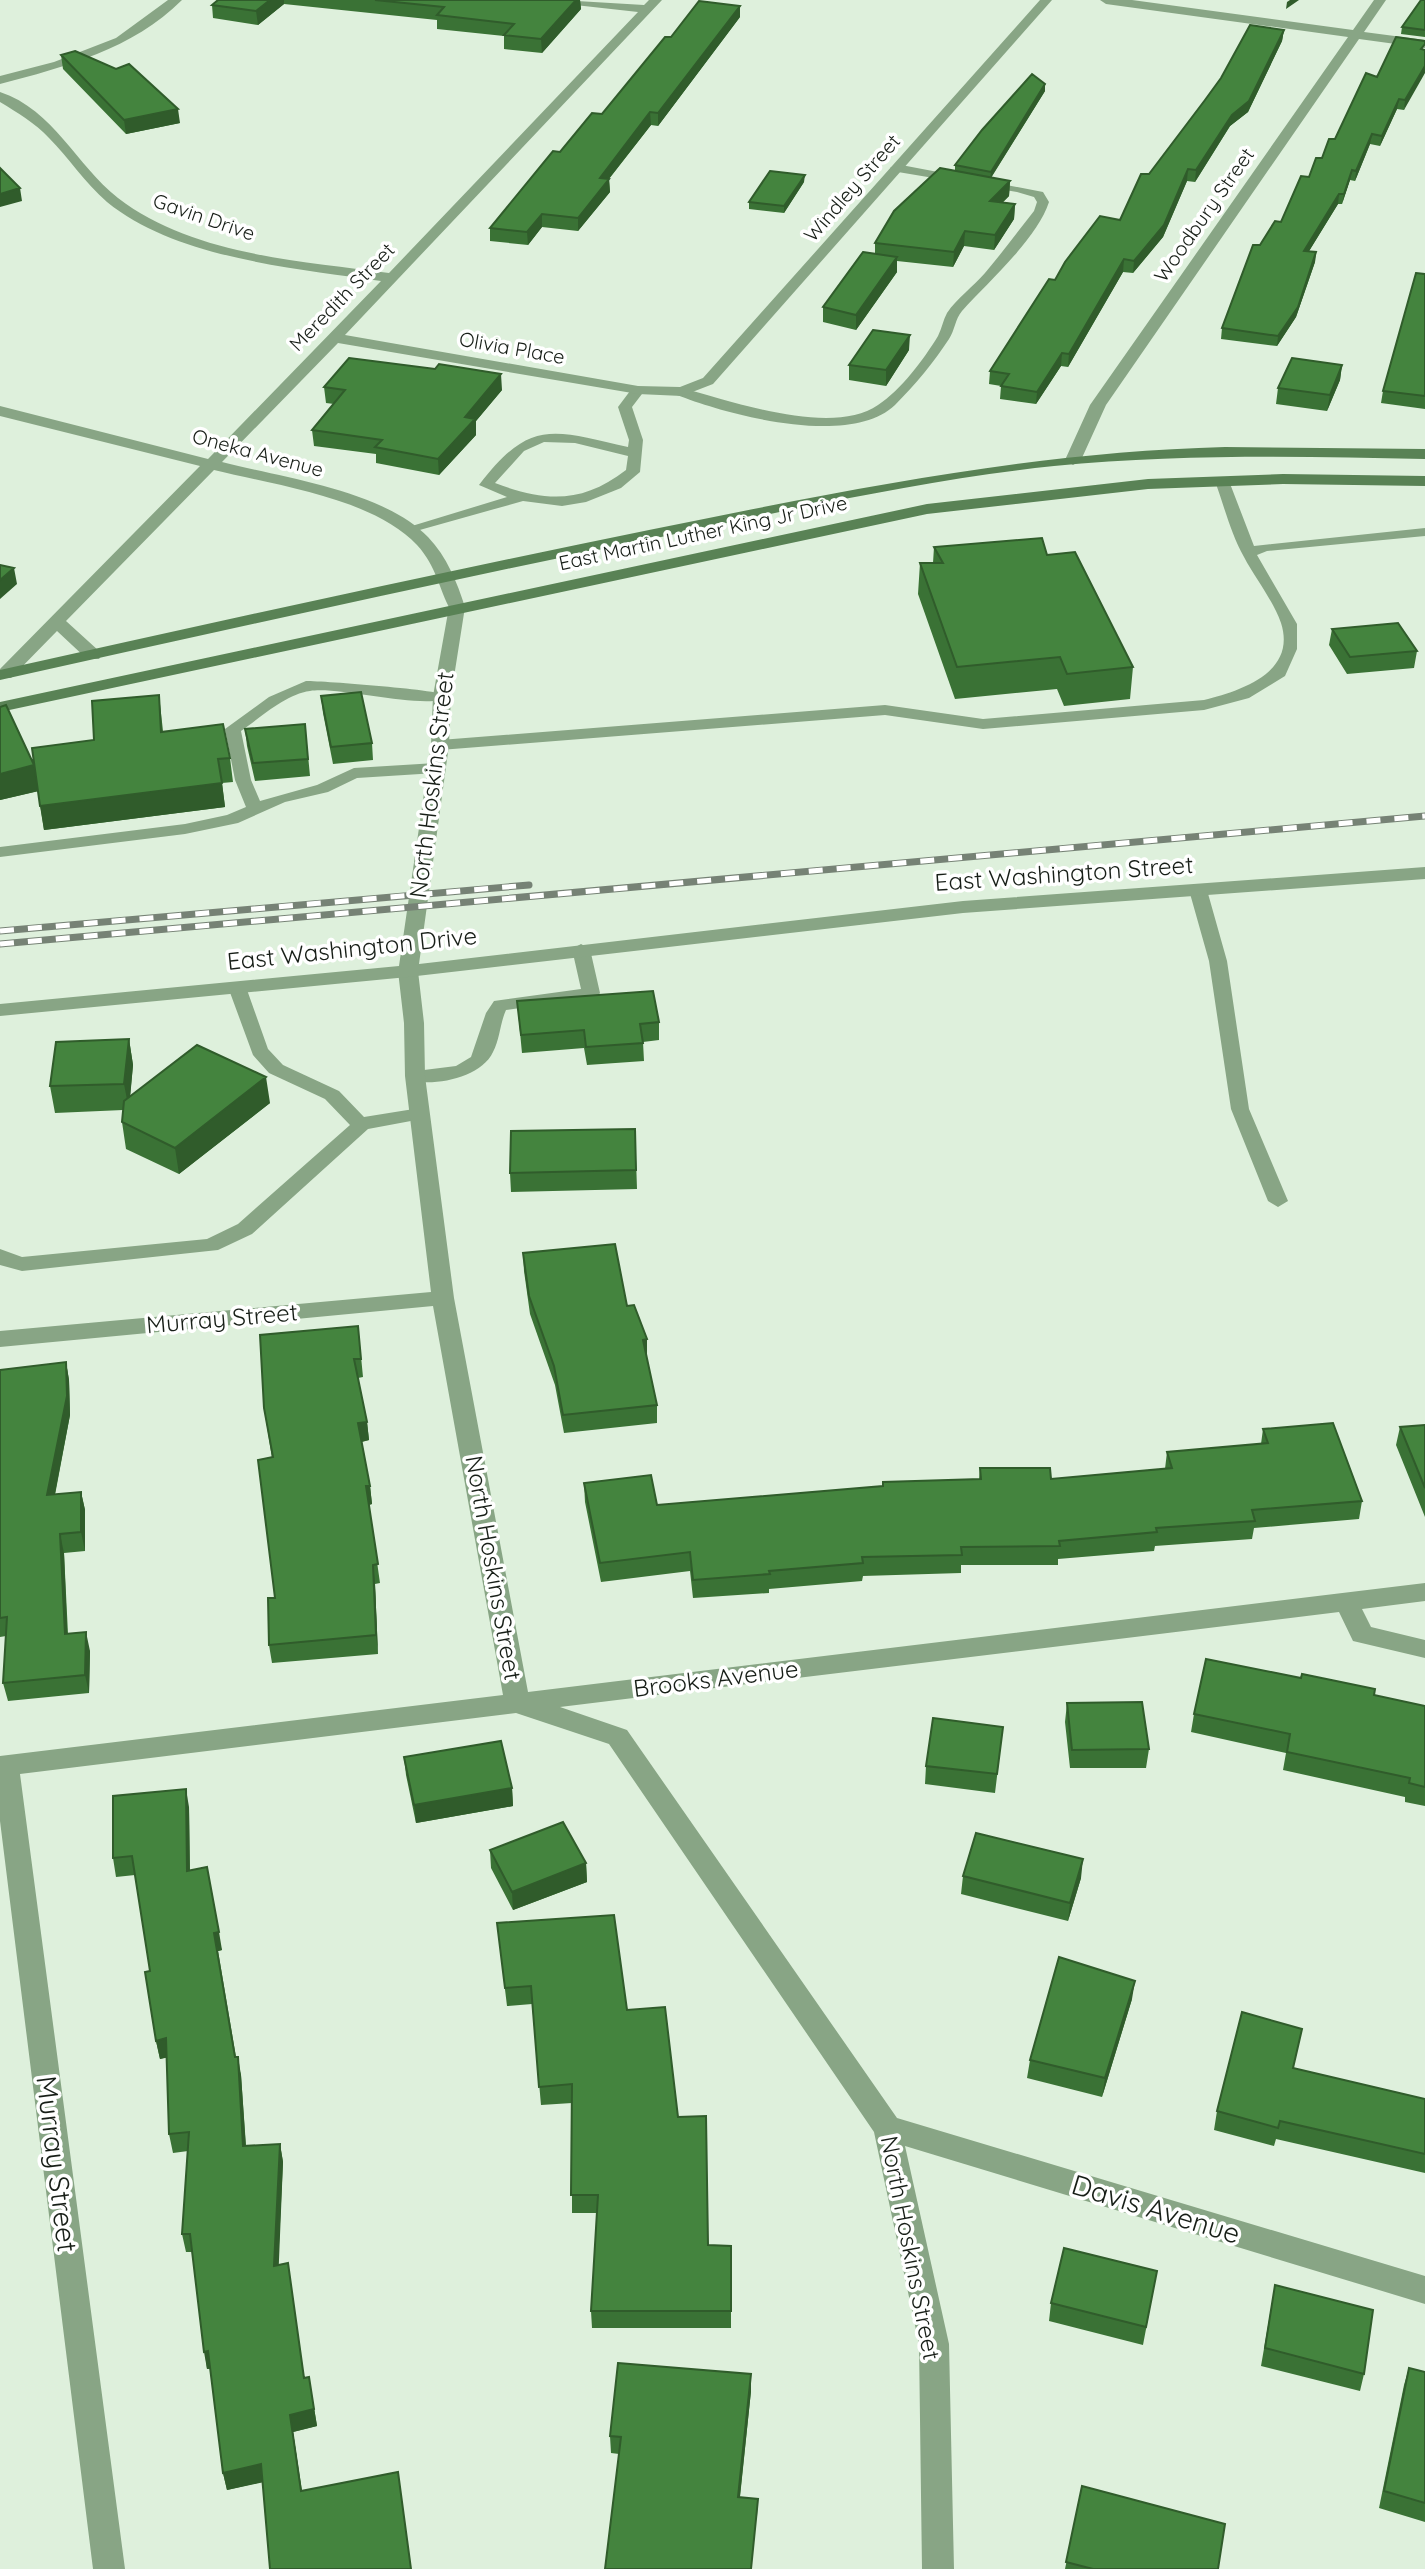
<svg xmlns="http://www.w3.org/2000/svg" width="1425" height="2569" font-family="Quicksand,sans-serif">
<rect width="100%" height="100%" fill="#def0dc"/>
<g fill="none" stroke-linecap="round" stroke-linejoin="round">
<!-- service -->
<path fill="#88a585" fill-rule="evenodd" d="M896,164L1043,192L1049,202C1037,239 988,282 962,311C955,319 955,330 949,339C934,362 915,385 895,405C850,448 728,415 677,395V389L682,388C731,401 832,437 878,405C901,390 924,359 938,336C942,328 943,320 947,313C957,298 973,287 985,273C1002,253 1018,231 1034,211L1037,202L1034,197L1017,192L892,171L890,168Z
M633,387L645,390L632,407L643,440L640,472L621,488L586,502L562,506L523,501L409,533L402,529L507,497L479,485C530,418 553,430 628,447L629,440L618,407ZM544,442L575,443L628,456L626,470C582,504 545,502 495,483L524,451Z
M1222,477L1229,481L1254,546L1425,528V536L1267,551L1257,555L1297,624V649L1285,676L1249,698L1204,710L983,729L885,715L440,750L432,745L440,740L885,705L983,719L1204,700C1240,691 1297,673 1281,623C1273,600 1255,578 1244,557C1231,534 1224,506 1215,481Z
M306,681C324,681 443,690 450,696C432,712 341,686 310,691C286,694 261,717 241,731L251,780L260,801L317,785L354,768L436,763L444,768L436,773L357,778L328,792L285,802L238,823L185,834L0,857V847L185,824L227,815L246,807L235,780L225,729L269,697Z
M1198,885L1207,890L1227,961L1249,1109L1288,1201L1278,1207L1268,1201L1231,1109L1209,961L1189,890Z
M581,944L590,949L600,993L597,997L506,1010C500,1023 500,1039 493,1052C481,1078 434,1087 408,1080L406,1076L408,1072L456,1066L471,1057L486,1013L494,1001L581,989L572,949Z
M237,982L246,987L268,1049L283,1065L339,1091L364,1117L420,1108L429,1114L427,1118L368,1129L252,1234L218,1250L22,1271L0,1265V1249L22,1257L207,1239L238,1224L350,1125L325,1099L269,1073L253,1055L228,987Z"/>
<!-- minor -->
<path fill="#88a585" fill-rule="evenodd" d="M168,0H182C133,49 65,67 0,84V76L54,62L116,38Z
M560,0L644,5L649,0H662L345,335L638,386L680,387L703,378L1040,0H1052L713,384L682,396L638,394L338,343L222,462C283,478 382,490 428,537C447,557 457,582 465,607L463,611H451C438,587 437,567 417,545C373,498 275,485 214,470L66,621L99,651L102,655L99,659H87L57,631L11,678H0V669L200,466L0,416V406L208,459L381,281C295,268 177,259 107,202C85,183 69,158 49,138C35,123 18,113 0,102V92C54,110 76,165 118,198C192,255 300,261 389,273L638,12L566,4Z
M1100,0H1132L1353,30L1374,0H1386L1364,32L1425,40V48L1359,39L1106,405L1081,460L1073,465L1065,460L1090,405L1348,37L1106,4Z
M408,965L418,971L424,1023L425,1076L454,1298L528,1692L1425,1583V1601L1362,1609L1371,1627L1425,1640V1658L1353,1641L1339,1612L560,1707L627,1730L897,2118L1425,2276V2304L905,2146L949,2344L954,2569H922L919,2344L874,2132L609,1744L516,1713L20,1774L125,2569H93L0,1821V1756L503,1695L433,1306L0,1347V1331L431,1292L405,1076L404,1023L398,971Z"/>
<!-- tertiary -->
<path fill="#88a585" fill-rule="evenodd" d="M457,602L465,607L451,696L449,745L419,964L963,901L1425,867V879L963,913L408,977L0,1016V1004L399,966L431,745L433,696L449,607Z"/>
<!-- secondary -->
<path fill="#598255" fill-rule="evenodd" d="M1225,447L1425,449V459C1301,456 1178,454 1054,466C922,480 791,510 661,537C440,582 220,631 0,680V670C216,622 432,574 649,530C842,491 1028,452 1225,447Z
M1283,474L1425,476V486L1283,484L1148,489L927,514L0,712V702L927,504L1148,479Z"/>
<defs>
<path id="rail" d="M0,931L529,885
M0,944L1425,816"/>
</defs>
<!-- rail casing -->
<use href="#rail" stroke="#768275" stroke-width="7"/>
<!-- rail -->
<use href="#rail" stroke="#fff" stroke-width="5" stroke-dasharray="14" stroke-linecap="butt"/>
</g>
<!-- wall -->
<path fill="#3a7235" d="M218,0H580L581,9L542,53L504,49V36L437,29V20L284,4L258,25L213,18L212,5Z
M1425,0V37L1401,34L1402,27Z
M740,17L658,126L651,125L609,179L610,192L578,231L542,227L528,245L490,241V228L560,152L602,114L671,37Z
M1284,30L1282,41L1248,112L1230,126L1195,182L1187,181L1163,237L1133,273L1123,272L1068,367L1061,366L1036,404L1000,399L1001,386L989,384L990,371L1055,280L1120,220L1149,174Z
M1425,41L1404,110L1397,109L1380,146L1370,144L1355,181L1350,180L1342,204H1338L1309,251L1316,252L1315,262L1296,317L1277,346L1221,339L1222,328L1260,245L1281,222L1322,158L1377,77Z
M61,55L180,123L126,134L63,69Z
M1045,84V91L991,178L1010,181L1009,196L1003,202L1015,204L1014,219L994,250L964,246L953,267L897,261V272L856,330L823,322V307L875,253V243L955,171V165Z
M804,182L784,213L749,209V202Z
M1425,274V409L1381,403L1383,391Z
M909,350L886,386L849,380V365Z
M1342,365L1340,380L1327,411L1276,404L1278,388Z
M324,387L502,390L476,421V435L439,475L376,463V454L314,446L312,430L334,404L326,403Z
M934,547L1047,555L1133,667L1130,699L1064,706L1057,689L955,699L918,594L920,563H933Z
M1332,629L1417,651L1414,668L1347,674L1329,645Z
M159,695L163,731L230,758L233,782L222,783L225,807L44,830L38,791L0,800V707L36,772L94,740Z
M321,696L372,743L373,760L333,764L323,713Z
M305,724L310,776L255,781L247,746L245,729Z
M517,1001L659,1022V1040L643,1042L644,1061L587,1065L584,1048L522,1053Z
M129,1039L133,1065L130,1096L270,1103L179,1174L126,1149L122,1122L123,1110L55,1113L50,1086Z
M635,1129L637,1189L511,1192L510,1173Z
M523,1253L627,1306L647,1339V1358L657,1405V1423L564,1433L555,1385L530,1314L524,1271Z
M358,1326L363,1377L358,1378L367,1422L369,1440L362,1442L370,1486L372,1504L369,1505L380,1583L375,1584L378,1654L272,1663L269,1645L275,1598L272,1458L264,1408Z
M66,1362L69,1380L70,1415L55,1495L81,1492L85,1510V1551L64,1553L68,1634L90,1651L89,1693L8,1701L3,1683L6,1636L0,1637V1370Z
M1425,1425V1517L1396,1445L1400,1427Z
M1263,1429L1362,1501L1359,1519L1254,1528L1252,1539L1155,1546L1154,1551L1058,1559V1565H961V1573L863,1576L862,1581L769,1589V1593L693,1598L690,1571L601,1582L585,1502L584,1483L657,1505L979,1480L980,1468L1051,1479L1165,1469L1167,1452L1261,1444Z
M1374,1695L1425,1706V1806L1405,1802V1797L1283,1770L1286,1753L1191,1732L1194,1714Z
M1067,1703L1149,1749L1146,1768H1070L1065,1722Z
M1003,1727L995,1793L925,1784L926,1766Z
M404,1757L512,1788L513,1806L416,1823L406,1775Z
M189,1807L190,1871L222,1950L218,1951L236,2057L241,2075L246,2146L280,2144L283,2162L278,2265L304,2378L309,2377L317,2426L293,2432L302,2491L411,2569L262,2482L227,2490L223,2473L210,2369H207L192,2252H186L182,2234L188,2151L173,2153L169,2134L167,2057L160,2059L156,2041L150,1971L135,1875L116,1877L113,1858Z
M490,1850L586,1863L587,1882L513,1910L491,1868Z
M963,1876L1081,1878L1068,1921L961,1894Z
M497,1923L627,2010L678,2117L708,2245L731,2246V2328H592L591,2311L597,2213H572V2103L541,2105L532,2004L507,2006Z
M1132,1999L1102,2097L1027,2078L1030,2060Z
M1293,2068L1425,2099V2173L1276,2139L1274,2146L1214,2130L1217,2111Z
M1157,2271L1143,2345L1049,2321L1051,2303Z
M1275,2285L1364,2374L1360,2391L1261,2366Z
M1409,2368L1425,2372V2522L1379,2508L1404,2385Z
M751,2391L740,2497L758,2499L757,2516L619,2454L611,2453L610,2436Z
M1082,2486L1218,2569H1065Z"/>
<!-- shaded-wall -->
<path fill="#305c2b" d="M270,0H284V4L258,25L256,11Z
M576,0H580L581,9L542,53L541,39Z
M1290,0H1299L1286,9L1287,2Z
M740,6V17L658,126V113Z
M1284,30L1282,41L1248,112L1230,126L1195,182L1196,170Z
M1425,66V73L1404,110L1405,100Z
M1045,84V91L990,179L991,172Z
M1399,99L1397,109L1380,146L1382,136Z
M178,109L180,123L126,134L124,120Z
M650,112L651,125L600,190V178Z
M1372,134L1370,144L1355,181L1356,171Z
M1188,169L1187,181L1163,237L1133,273L1134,261Z
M1352,170L1350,180L1342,204L1344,194Z
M805,175L804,182L784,213V206Z
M609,179L610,192L578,231V218Z
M1010,181L1009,196L989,216L990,201Z
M20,188L22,201L0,207V194Z
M1339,194L1338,204L1303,261L1304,251Z
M1015,204L1014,219L994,250L995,235Z
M542,214V227L528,245L527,232Z
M965,231L964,246L953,267L954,252Z
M1316,252L1315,262L1296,317L1277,346L1278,336Z
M897,257V272L856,330V315Z
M1124,259L1123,272L1068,367L1069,354Z
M910,335L909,350L886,386V370Z
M1062,353L1061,366L1036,404L1037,392Z
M1342,365L1340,380L1327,411L1330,395Z
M501,374L502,390L476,421V435L439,475L438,459L465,417Z
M14,568L17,584L0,599V580Z
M34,765L39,791L0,800V774Z
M222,783L225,807L44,830L40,806Z
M129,1039L133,1065L129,1110L124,1084Z
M266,1077L270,1103L179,1174L175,1148Z
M647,1339V1358H643V1340Z
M66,1362L69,1380L70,1415L51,1514L47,1495Z
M367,1422L369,1440L360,1442L358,1423Z
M366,1486H370L372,1504L368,1505Z
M81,1492L85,1510V1551L81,1532Z
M60,1534L64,1553L68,1652L65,1634Z
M373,1565L375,1584L378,1654L376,1635Z
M86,1632L90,1651L89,1693L85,1675Z
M512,1788L513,1806L416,1823L414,1805Z
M186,1789L189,1807L190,1890L187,1871Z
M1083,1859L1081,1878L1068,1921L1070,1903Z
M586,1863L587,1882L513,1910L512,1892Z
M219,1932L222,1950L218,1951L214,1933Z
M1135,1981L1132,1999L1102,2097L1105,2078Z
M166,2038L170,2057L160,2059L156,2041Z
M238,2057L241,2075L247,2164L243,2146Z
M280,2144L283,2162L278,2284L274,2266Z
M208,2351L211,2368L207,2369L204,2352Z
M751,2374V2391L738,2514V2497Z
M309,2377L317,2426L293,2432L304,2508L290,2415Z
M261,2464L264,2482L227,2490L223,2473Z"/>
<!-- building -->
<path fill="#44843e" stroke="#305c2b" stroke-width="2" d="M218,0H270L256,11L212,5Z
M375,0H576L541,39L504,35L514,24L437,15L444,7Z
M1421,0H1425V30L1402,27Z
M699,1L740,6L658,113L650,112L600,178L609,179L578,218L542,214L527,232L490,228L553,151L560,152L592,113L602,114L665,37H671Z
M1250,25L1284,30L1249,101L1232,115L1196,170L1188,169L1164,225L1134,261L1124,259L1069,354L1062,353L1037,392L1001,386L1009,374L990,371L1049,279L1055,280L1065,262L1100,216L1120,220L1141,174H1149L1205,100L1221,78Z
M1396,37L1425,41V44L1421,49L1425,50V66L1405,100L1399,99L1382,136L1372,134L1356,171L1352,170L1344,194H1339L1304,251L1316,252L1298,307L1278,336L1222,328L1253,245H1260L1275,221L1281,222L1301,176L1309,177L1316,158H1322L1329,139H1335L1366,73L1377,77Z
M75,51L116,69L129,64L178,109L124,120L61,55Z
M1032,74L1045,84L991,172L955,165L982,130Z
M0,168L20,188L0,194Z
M940,168L1010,181L990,201L1015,204L995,235L965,231L954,252L875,243L894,211Z
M770,171L805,175L784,206L749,202Z
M863,252L897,257L856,315L823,307Z
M1416,273L1425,274V396L1383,391Z
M873,330L910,335L886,370L849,365Z
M349,358L435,369L439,364L501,374L465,417L475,419L438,459L375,447L382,440L312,430L345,390L324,387Z
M1292,358L1342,365L1330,395L1278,388Z
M1042,538L1047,555L1075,552L1133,667L1067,674L1060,657L957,667L920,563H943L934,547Z
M0,565L14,568L0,580Z
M1398,623L1417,651L1350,657L1332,629Z
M361,692L372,743L331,747L321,696Z
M159,695L161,732L223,724L230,758L218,759L222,783L40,806L32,748L94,740L92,701Z
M6,705L34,765L0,774V707Z
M305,724L308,759L253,763L245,729Z
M653,991L659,1022L640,1024L643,1043L586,1047L584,1030L521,1035L517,1001Z
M129,1039L124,1084L50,1086L56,1042Z
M197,1045L266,1077L175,1148L122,1122L124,1101Z
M635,1129L636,1170L510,1173L511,1131Z
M615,1244L627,1306L634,1305L647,1339L643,1340L657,1405L563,1415L554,1366L529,1296L523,1253Z
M358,1326L361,1359H354L367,1422L358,1423L370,1486H366L378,1564L373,1565L376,1635L269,1645L268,1598H275L258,1460L273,1457L264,1408L260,1335Z
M66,1362L67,1396L47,1495L81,1492V1532L60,1534L65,1634L86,1632L85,1675L3,1683L7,1617L0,1618V1370Z
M1333,1423L1362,1501L1252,1510L1255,1521L1156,1528L1157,1532L1059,1541L1060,1546L961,1547L962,1555L862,1557L863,1563L769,1571L770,1574L693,1580L690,1552L600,1563L584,1483L651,1475L657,1505L883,1486V1482L981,1479L980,1468H1050L1051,1479L1172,1468L1167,1452L1268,1443L1263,1429Z
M1425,1425V1488L1400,1427Z
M1206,1659L1301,1678L1302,1674L1375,1689L1374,1695L1425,1706V1787L1409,1783L1410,1778L1287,1752L1290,1734L1194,1714Z
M1142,1702L1149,1749L1072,1750L1067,1703Z
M933,1718L1003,1727L997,1774L926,1766Z
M501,1741L512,1788L414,1805L404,1757Z
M186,1789L187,1871L207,1867L219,1932L214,1933L235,2057H238L243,2146L280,2144L274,2266L288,2263L304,2378L309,2377L314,2409L290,2415L301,2491L398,2472L411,2569H270L261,2464L223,2473L208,2351L204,2352L190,2234H182L189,2132L169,2134L166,2038L156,2041L145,1972L150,1971L132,1856L113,1858V1796Z
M563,1822L586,1863L512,1892L490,1850Z
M976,1833L1083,1859L1070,1903L963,1876Z
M614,1915L627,2010L665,2007L678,2117L706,2116L708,2245L731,2246V2311H591L598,2195H571L572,2084L539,2087L531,1986L505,1988L497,1923Z
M1059,1957L1135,1981L1105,2078L1030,2060Z
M1242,2012L1302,2029L1293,2068L1425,2099V2154L1280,2121L1278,2128L1217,2111Z
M1064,2248L1157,2271L1146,2327L1051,2303Z
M1275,2285L1373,2310L1364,2374L1265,2348Z
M618,2363L751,2374L738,2497L758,2499L751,2569H605L621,2437L610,2436Z
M1409,2368L1425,2372V2503L1384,2491Z
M1082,2486L1225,2524L1218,2569H1093L1066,2562Z"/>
<g text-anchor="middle" stroke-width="7" stroke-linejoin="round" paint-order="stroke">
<!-- far-street labels -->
<g font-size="20" fill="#171e17" stroke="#fff">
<text transform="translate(852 188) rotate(-49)" y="7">Windley Street</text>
<text transform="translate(1204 215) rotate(-55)" y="7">Woodbury Street</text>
<text transform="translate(204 217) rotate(19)" y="7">Gavin Drive</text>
<text transform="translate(342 297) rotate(-46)" y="7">Meredith Street</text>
<text transform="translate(512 348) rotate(10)" y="7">Olivia Place</text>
<text transform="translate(258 453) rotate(15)" y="7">Oneka Avenue</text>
<text transform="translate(703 533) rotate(-12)" y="7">East Martin Luther King Jr Drive</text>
</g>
<!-- street labels -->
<g font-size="24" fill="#171e17" stroke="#fff">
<text transform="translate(432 785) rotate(-83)" y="8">North Hoskins Street</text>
<text transform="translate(1064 874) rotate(-4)" y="8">East Washington Street</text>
<text transform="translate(352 949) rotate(-6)" y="8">East Washington Drive</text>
<text transform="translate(222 1319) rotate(-5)" y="8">Murray Street</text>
<text transform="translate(493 1568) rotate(80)" y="8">North Hoskins Street</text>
<text transform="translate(716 1679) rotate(-7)" y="8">Brooks Avenue</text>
<text transform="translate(910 2248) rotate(79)" y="8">North Hoskins Street</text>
</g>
<!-- near-street labels -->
<g font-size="28" fill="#171e17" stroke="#fff">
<text transform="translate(57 2164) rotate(83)" y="10">Murray Street</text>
<text transform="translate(1156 2209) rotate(17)" y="10">Davis Avenue</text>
</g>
</g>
</svg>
